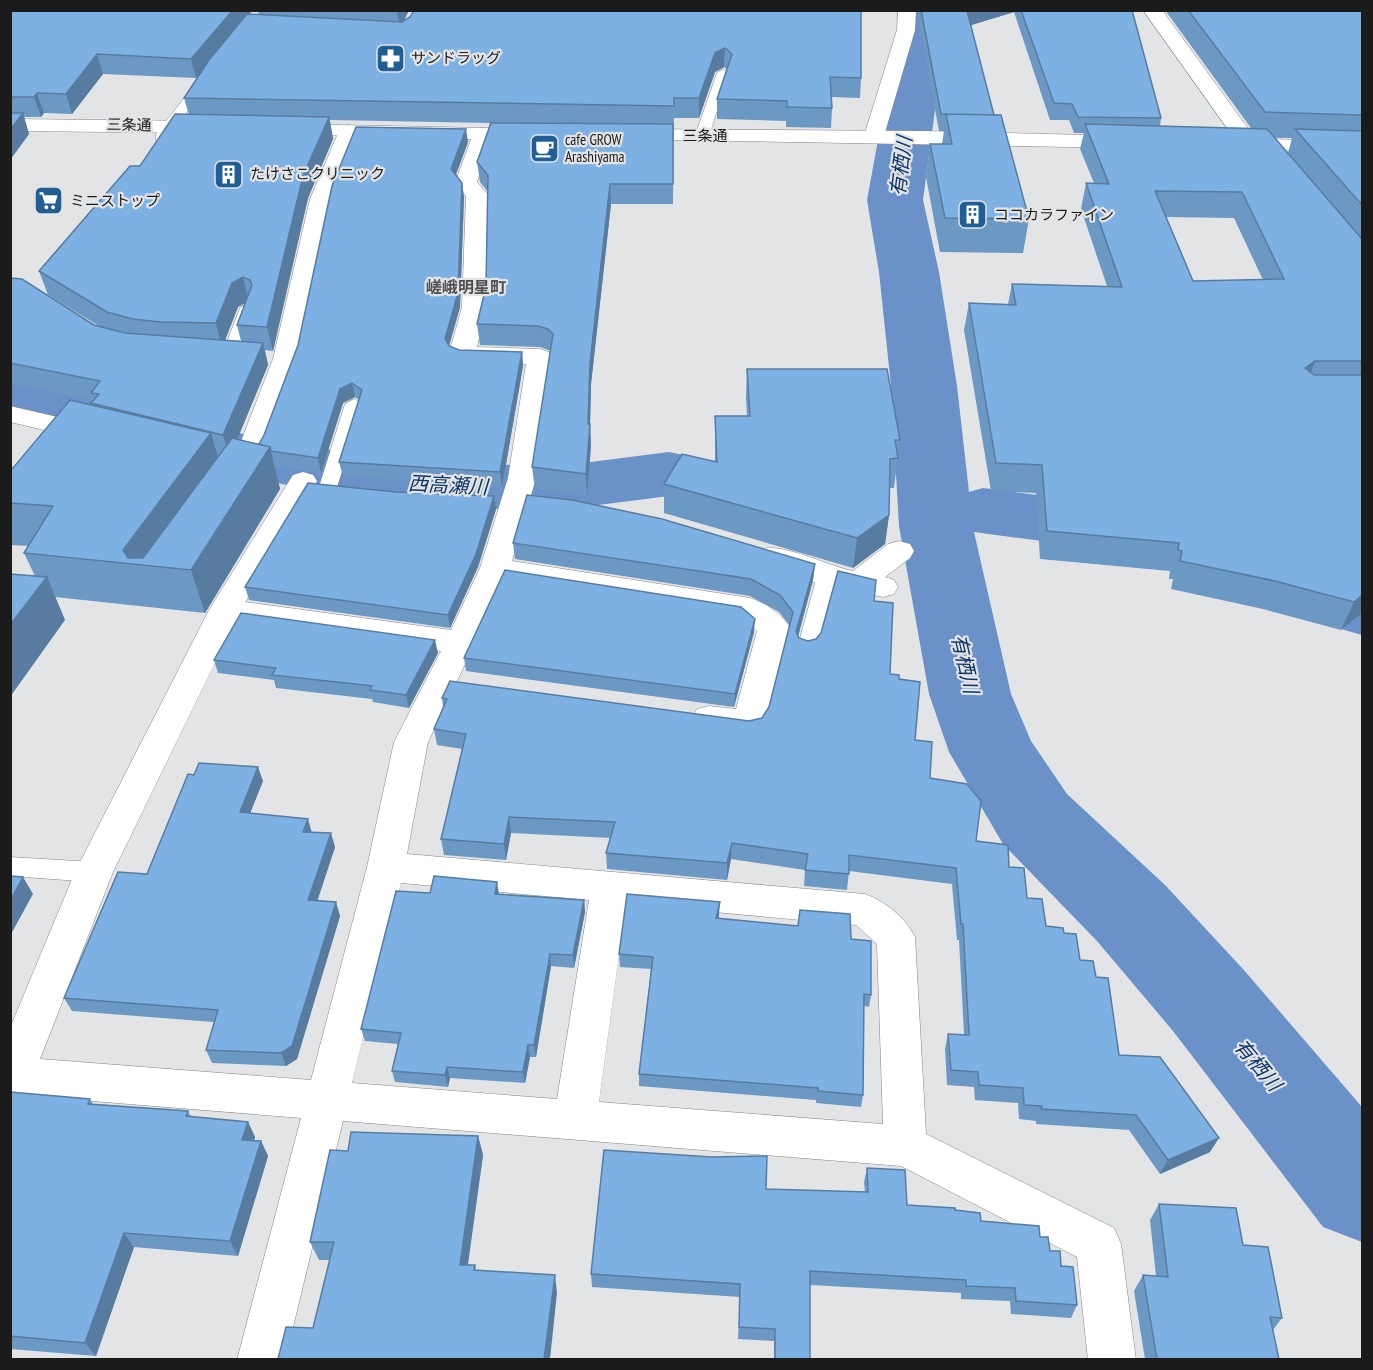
<svg xmlns="http://www.w3.org/2000/svg" width="1373" height="1370" font-family="'PT Sans Narrow','Noto Sans JP',sans-serif">
<rect width="100%" height="100%" fill="#e3e4e6"/>
<g fill="none" stroke-linecap="round" stroke-linejoin="round">
<!-- river -->
<path fill="#6a92c8" fill-rule="evenodd" d="M914,10H960L961,32L939,80L923,200L939,272L957,386L969,492L983,488L1195,515L1262,532L1362,576V635L1334,627L1211,567L1101,549L974,532L1011,694L1031,741L1067,794L1165,885L1243,969L1362,1107V1242L1323,1227L1173,1031L1097,941L1003,844L949,752L929,694L899,526L891,386L879,272L867,200L889,80L915,32Z
M10,374L142,415L379,459L496,465L575,464L669,452L806,481L817,497L806,513L781,520L669,496L575,508L496,509L379,503L129,454L10,416Z"/>
<defs>
<path id="service" d="M723,69L729,73L709,136L702,140L697,139L695,136L717,73Z
M204,77L210,81L166,140H156V134L200,78Z
M248,303L256,308L238,355L230,360L224,358L222,355L240,308Z
M354,399L363,404L337,487L328,493L322,491L319,487L345,404Z
M827,570L834,571L837,576L817,649L814,654L807,656L800,654L797,649L817,576L820,571Z
M10,857L94,862L102,865L106,872L102,879L94,882L10,876Z"/>
<path id="minor" d="M898,10H916L915,30L884,136L881,140H867L864,136L897,30Z
M1143,10H1162L1260,145L1256,149H1242Z
M349,125L356,127L359,131C350,153 339,176 332,199C305,291 305,393 250,475L240,478L230,475L226,469L238,449L273,359L310,199L339,131L342,127Z
M483,128L490,130L493,134L477,182L488,195L486,307L477,347L540,349L549,352L553,357L536,478L512,561L750,598C765,603 782,614 790,628L766,723L761,732C741,738 717,733 697,727L692,718L697,709L709,706L736,709L757,631L741,618L505,580L428,742L407,854L865,894C885,901 906,918 915,937L926,1134L1114,1228L1121,1244L1136,1360H1088L1077,1257L901,1166L343,1121L285,1360H237L301,1118L18,1095L10,1092V1028L75,872L209,610L293,475L303,472L313,475L317,481L245,602L451,630L480,568L508,478L526,364L462,362L453,359L449,354L462,307L466,196L455,183L473,134L476,130ZM235,622L441,651L394,742L367,867L311,1080L40,1059L113,872ZM401,883L589,900L557,1099L352,1083ZM626,904L856,925L877,944L883,1124L599,1102Z
M10,406L105,428L109,434L105,440L95,442L10,422Z
M899,541L910,544L914,551L910,558L885,577L894,580L898,587L894,594L883,597L816,583L761,563L757,556L761,549C785,543 827,566 853,571L888,544Z"/>
<path id="secondary" d="M10,119L212,121L219,123L222,127L219,131L212,133L10,131Z
M288,124L533,129L540,131L543,135L540,139L533,141L281,134L278,130L281,126Z
M629,129L923,131L1127,136L1134,138L1138,142L1134,146L1127,148L622,139L619,135L622,131Z
M1238,138L1362,142V154L1231,148L1227,144L1231,140Z"/>
</defs>
<!-- service casing -->
<use href="#service" stroke="#848587" stroke-width="1"/>
<!-- minor casing -->
<use href="#minor" stroke="#848587" stroke-width="1"/>
<!-- secondary casing -->
<use href="#secondary" stroke="#848587" stroke-width="1"/>
<!-- service -->
<use href="#service" fill="#fff" fill-rule="evenodd"/>
<!-- minor -->
<use href="#minor" fill="#fff" fill-rule="evenodd"/>
<!-- secondary -->
<use href="#secondary" fill="#fff" fill-rule="evenodd"/>
</g>
<!-- wall -->
<path fill="#6c98c4" fill-rule="evenodd" d="M10,10H253L249,14L259,15L258,10H409L404,21L861,10V78L860,98L831,97L832,108L831,128L786,127V121L717,119V99L727,69L724,67L715,72L699,118H674L673,204H611L591,384L590,424L591,445L587,496L535,489L532,467L551,351L540,347L480,345L477,324L486,286L488,192L480,182L477,162L490,123L330,120L333,139L308,198L273,351L265,350L268,365L237,439L259,444L468,142L456,175L462,183L464,197L460,307L449,346L459,350L522,352L523,366L502,487L343,476L339,462L359,400L355,397L343,403L321,473L274,466L280,489L205,613L55,597L65,620L35,576L24,553L29,546L10,545V467L13,468L92,405L91,403L94,400L10,384V278L94,325L99,326L48,295L39,271L189,115L184,98L203,70L196,78L103,74L72,114L44,113L41,117H24L29,134L10,160ZM245,303L237,325L241,341L225,340L238,307Z
M917,10H1132L1161,118L1160,126L1251,128L1165,10H1362V613L1341,630L1263,609L1171,589L1173,579H1169L1170,571L1040,559L1036,493L991,491L964,330L969,303L1008,304L1012,284L1107,286L1081,209L1086,183H1094L1080,149L1084,133H1074L1069,120H1050L1014,12L971,25L994,115L1029,219L1023,253L940,252L926,177L930,144H942L944,131H939ZM1275,138H1292L1288,153ZM1166,217L1234,218L1263,280L1193,281Z
M747,369L900,440L894,488H889V515L885,544L853,568L664,513V484L715,461V416H747L746,398Z
M396,492L494,496L496,509L478,567L450,628L249,600L245,587Z
M513,543L815,564L813,580L798,636L799,638L808,641L816,639L874,601L890,674L899,679L915,740L930,778L976,841L1009,867L1027,898L1046,926L1064,933L1080,960L1096,977L1119,1055L1210,1152L1160,1174L1129,1130L1036,1124V1121L1019,1119L1018,1103L975,1100L974,1087L947,1085L945,1049L948,1034H964L959,940H957L952,884L849,871L847,890L804,886L805,870L731,859L727,880L607,869L606,853L611,838L511,833L506,860L444,855L441,839L462,749L437,745L434,729L443,707L442,698L749,721L762,718L769,707L790,626L779,612L750,596L515,559Z
M754,632L734,707L466,671L464,658Z
M438,653L409,708L373,702L372,699L276,688L274,680L218,673L214,660Z
M263,781L250,813L312,832L335,847L317,901L340,916L297,1059L286,1066L212,1063L206,1050L214,1022L72,1011L64,998L147,874Z
M430,893L499,894L584,900L585,912L574,968L551,966L536,1057H530L525,1083L450,1078L448,1087L395,1082L392,1071L398,1044L365,1041L361,1029Z
M719,915V918L851,939L871,995L869,1007L864,1006L863,1095L861,1107L816,1103V1100L639,1086V1074L651,969L620,967L619,954Z
M10,1092L90,1099L93,1104L188,1111L191,1117L248,1122L255,1137L254,1140L261,1141L268,1156L238,1256L134,1247L96,1356L10,1349Z
M478,1136L483,1155L468,1265H475L476,1270L557,1293L329,1260H319L310,1242L348,1151Z
M867,1168L907,1205L955,1210L981,1221L1040,1237L1061,1266L1077,1305L1071,1318L1011,1314L1010,1301L961,1299V1293L810,1285V1359H774V1341L738,1339L740,1297L592,1287L591,1274L766,1189L865,1192L864,1182Z
M1159,1204L1243,1245L1282,1318L1273,1330L1279,1359H1145L1134,1291L1143,1275L1156,1276L1150,1220Z"/>
<!-- shaded-wall -->
<path fill="#587ca0" d="M233,10H253L196,78L191,59Z
M397,10H409L400,29Z
M971,10H1015L1014,12L965,27L967,11Z
M725,48L724,67L715,72L699,118V98L715,53Z
M97,54L103,74L72,114L66,94Z
M37,93L44,113L41,117L34,97Z
M23,113L29,134L10,160V130Z
M329,117L333,139L308,198L273,351L267,327L303,176Z
M466,129L468,142L453,182L451,169Z
M462,183L464,197L460,307L447,353L445,339Z
M610,184L611,204L591,384L590,424L591,445L587,496L586,474L590,363Z
M243,277L249,301L238,307L222,348L216,323L232,283Z
M263,343L268,365L230,457L223,435Z
M522,352L523,366L502,487L500,472Z
M1315,361L1305,389V368Z
M352,383L355,397L343,403L321,473L318,458L340,389Z
M211,433L223,476L158,567L128,563L123,550Z
M270,447L280,489L205,613L191,570Z
M494,496L496,509L478,567L450,628L448,615Z
M889,515L885,544L853,568L857,538Z
M815,564L813,580L795,648L796,632Z
M47,577L65,620L10,697V625Z
M1362,595V613L1341,630L1354,602Z
M755,619L754,632L734,707L735,694Z
M435,640L438,653L409,708L406,695Z
M258,767L263,781L245,826L240,812Z
M509,817L511,833L506,860L504,844Z
M308,819L312,833L303,832Z
M331,833L335,847L313,914L308,900Z
M732,843L731,859L727,880V863Z
M23,877L33,894L10,936V901Z
M497,882L499,894H495Z
M584,900L585,912L574,968L573,955Z
M336,902L340,916L297,1059L286,1066L281,1053Z
M720,902L719,915L716,930V918Z
M550,954L551,966L536,1057L534,1045Z
M528,1045L530,1057L525,1083L523,1072Z
M447,1067L450,1078L448,1087L445,1075Z
M248,1122L255,1137L249,1155L242,1140Z
M478,1136L483,1155L465,1283L460,1265Z
M1219,1138L1210,1152L1160,1174L1168,1160Z
M261,1141L268,1156L238,1256L230,1241Z
M124,1233L134,1247L96,1356L85,1343Z
M555,1275L557,1293L550,1359H544Z"/>
<!-- building -->
<path fill="#7db1e4" stroke="#587ca0" stroke-width="1.5" fill-rule="evenodd" d="M10,10H233L191,59L97,54L66,94L37,93L34,97H10Z
M414,10H861V78L830,77L832,108L787,107V101L717,99L732,54L725,48L715,53L699,98H674V106L184,98L209,60L247,14L402,22L410,17Z
M921,10H971L967,11L994,115L946,114H947H941Z
M1021,10H1132L1161,118L1078,117L1072,104L1054,103Z
M1188,10H1362V115L1265,112Z
M10,113H23L10,130Z
M175,114L329,117L303,176L267,327L237,325L252,285L250,280L243,277L232,283L216,323L161,322L133,319L107,312L39,271L130,166H140Z
M946,114L1001,115L1029,219L945,218L930,144H952Z
M491,123L673,124V184H610L590,363L588,424H590L586,474L532,467L553,334L548,329L538,326L477,324L486,286L488,175L477,162Z
M1085,124L1267,129L1362,239V361H1315L1305,368L1314,375H1362V595L1354,602L1275,581L1180,561L1182,551L1178,550L1179,543L1047,531L1042,465L996,463L969,303L1016,305L1012,284L1122,287L1086,183L1109,184ZM1155,191L1242,192L1284,279L1193,281Z
M356,127L466,129L451,169L462,183L458,293L445,339L449,346L459,350L522,352L500,472L339,462L362,390L352,383L340,389L318,458L271,451L270,447L259,444L264,435L298,345L332,186Z
M1295,129L1362,131V205Z
M10,278L22,279L94,325L125,333L263,343L223,435L91,403L99,394L91,393L100,381L10,363Z
M747,369H887L900,440H895L898,458L890,459L889,515L857,538L664,484L682,454L717,462L715,416H750Z
M70,400L211,433L123,550L128,558H143L232,438L270,447L191,570L24,553L53,506L10,503V467L13,468Z
M308,483L396,492L494,496L476,554L448,615L245,587Z
M527,495L572,500L662,519L815,564L796,632L799,638L808,641L816,639L821,633L838,571L876,580L874,601L893,603L890,674L899,675V679L920,682L915,740L932,742L930,778L967,784L981,801L976,841L1008,845L1009,867L1024,868L1027,898L1042,899L1046,926L1063,928L1064,933L1076,934L1080,960L1093,961L1096,977L1108,978L1119,1055L1160,1057L1219,1138L1168,1160L1136,1115L1041,1109L1042,1106L1024,1105L1023,1088L979,1085L978,1072L951,1070L948,1034L969,1035L963,924H961L956,868L849,855V874L805,870L808,854L732,843L727,863L606,853L615,822L509,817L504,844L441,839L466,734L434,729L447,699L442,698L450,681L749,721L762,718L769,707L793,612L780,595L751,579L513,543Z
M505,570L741,607L755,619L735,694L464,658Z
M10,574L47,577L10,625Z
M241,613L435,640L406,695L370,690L372,686L272,675L276,668L214,660Z
M199,763L258,767L240,812L308,819L303,832L331,833L308,900L336,902L292,1046L281,1053L206,1050L218,1010L64,998L118,872L147,874L188,774L194,775Z
M10,876L23,877L10,901Z
M434,876L497,882L495,894L584,900L573,955L550,954L534,1045H528L523,1072L447,1067L445,1075L392,1071L401,1033L361,1029L396,891L430,893Z
M627,894L720,902L716,918L798,926L800,910L850,914L851,939L871,941V995L864,994L863,1095L818,1091V1088L639,1074L653,957L619,954Z
M10,1092L90,1099L88,1104L188,1111L186,1116L248,1122L242,1140L261,1141L230,1241L124,1233L85,1343L10,1336Z
M351,1132L478,1136L460,1265H475L474,1270L555,1275L544,1359H278L286,1327L313,1328L334,1242H310L330,1150L348,1151Z
M604,1150L712,1157L767,1156L766,1189L868,1192L867,1168L905,1170L907,1205L955,1208V1210L980,1213L981,1221L1039,1226L1040,1237H1048L1050,1251H1060L1061,1266L1073,1267L1077,1305L1016,1301L1015,1288L966,1286V1280L810,1271V1359H775V1329L739,1327L740,1284L591,1274Z
M1159,1204L1236,1208L1243,1245L1268,1247L1282,1318L1270,1317L1279,1359H1157L1143,1275L1168,1277Z"/>
<!-- icons -->
<defs>
<symbol id="pharmacy-square" viewBox="-11 -11 22 22"><rect x="-9" y="-9" width="18" height="18" rx="4" fill="#205e94" stroke="#e3e4e6"/><path d="M-2-6h4v4h4v4h-4v4h-4v-4h-4v-4h4Z" fill="#fff"/></symbol>
<symbol id="cafe-square" viewBox="-11 -11 22 22"><rect x="-9" y="-9" width="18" height="18" rx="4" fill="#205e94" stroke="#e3e4e6"/><path d="M-5.5-4.5H6V0H3Q3 3.5 0 3.5H-2.5Q-5.5 3.5-5.5 0ZM3-3.2v2h1.7v-2ZM-6 4.5H4V6H-6Z" fill="#fff"/></symbol>
<symbol id="building-square" viewBox="-11 -11 22 22"><rect x="-9" y="-9" width="18" height="18" rx="4" fill="#205e94" stroke="#e3e4e6"/><path d="M-4-6H4V6H1V3H-1V6H-4ZM-2.5-4.3h1.7v1.8h-1.7ZM.8-4.3h1.7v1.8H.8ZM-2.5-1h1.7V.8h-1.7ZM.8-1h1.7V.8H.8Z" fill="#fff"/></symbol>
<symbol id="supermarket-square" viewBox="-11 -11 22 22"><rect x="-9" y="-9" width="18" height="18" rx="4" fill="#205e94" stroke="#e3e4e6"/><path d="M-6-5.5h2.5l.6 2H6L4.5 2H-2.5L-4.4-4H-6ZM-1.5 3.2a1.3 1.3 0 1 0 .1 0ZM3 3.2a1.3 1.3 0 1 0 .1 0Z" fill="#fff"/></symbol>
</defs>
<g fill-rule="evenodd">
<use href="#pharmacy-square" x="374" y="42" width="33" height="33"/>
<use href="#cafe-square" x="528" y="132" width="33" height="33"/>
<use href="#building-square" x="212" y="158" width="33" height="33"/>
<use href="#supermarket-square" x="32" y="184" width="33" height="33"/>
<use href="#building-square" x="956" y="198" width="33" height="33"/>
</g>
<g text-anchor="middle" stroke-width="4.5" stroke-linejoin="round" paint-order="stroke">
<!-- far-poi labels -->
<g font-size="15" fill="#1b1b1c" stroke="#e3e4e6" text-anchor="start">
<text x="411" y="63">サンドラッグ</text>
<text x="565" y="145">cafe GROW<tspan x="565" dy="17">Arashiyama</tspan></text>
<text x="250" y="179">たけさこクリニック</text>
<text x="70" y="206">ミニストップ</text>
<text x="994" y="220">ココカラファイン</text>
</g>
<!-- far-street labels -->
<g font-size="15" fill="#1b1b1c" stroke="#e3e4e6">
<text transform="translate(129 125) rotate(1)" y="5">三条通</text>
<text x="705" y="141">三条通</text>
</g>
<!-- far-neighbourhood labels -->
<g font-size="16" font-weight="bold" fill="#4f5052" stroke="#e3e4e6">
<text x="466" y="293">嵯峨明星町</text>
</g>
<!-- water labels -->
<g font-size="20" font-style="italic" fill="#0d3567" stroke="#e3e4e6">
<text transform="translate(901 166) rotate(-83)" y="7">有栖川</text>
<text transform="translate(448 485) rotate(3)" y="7">西高瀬川</text>
<text transform="translate(965 664) rotate(77)" y="7">有栖川</text>
<text transform="translate(1258 1065) rotate(50)" y="7">有栖川</text>
</g>
</g>
<!-- border -->
<rect width="1373" height="1370" fill="none" stroke="#1b1b1c" stroke-width="24"/>
</svg>
